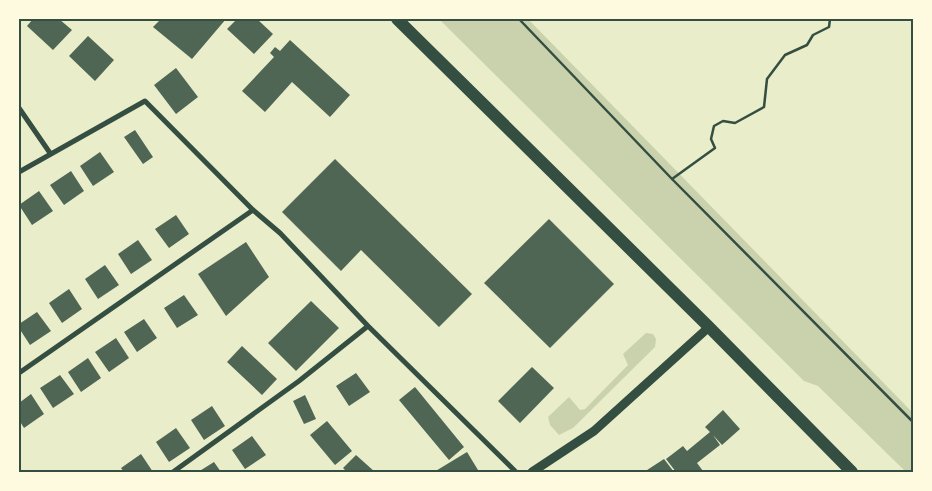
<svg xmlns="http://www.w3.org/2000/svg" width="932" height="491" font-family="'PT Sans',sans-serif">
<rect width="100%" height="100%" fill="#e9edc9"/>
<!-- green -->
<path fill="#cad2ad" d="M439,19H528L913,413V472H906L818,386L804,381Z
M646,333L653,334L656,339L655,347L573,428L559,435L550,425L548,417L569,397L580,410L585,409L628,365L623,354Z"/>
<!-- building -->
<path fill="#4f6655" d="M33,19H59L72,30L53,50L27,26Z
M161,19H226L192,59L153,27Z
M237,19H257L273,34L254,54L227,29Z
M88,36L114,60L95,81L69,56Z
M290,40L350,95L330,117L292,82L265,112L242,91L274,57L270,53L275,47L280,51Z
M176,68L198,97L176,114L154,85Z
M135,130L153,157L143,164L124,137Z
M100,152L114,172L93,186L80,166Z
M335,159L472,294L439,327L361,250L341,271L282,212Z
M71,171L84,191L64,205L50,185Z
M39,191L53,211L32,225L19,205Z
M176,215L189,234L169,248L155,229Z
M549,219L614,284L550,348L484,283Z
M138,240L152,260L131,274L118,254Z
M246,242L269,277L226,316L198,274Z
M105,265L119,285L98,299L85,279Z
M69,289L82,309L62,323L49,303Z
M184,295L198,315L177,328L164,308Z
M311,301L339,328L296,371L268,343Z
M37,312L51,331L30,345L19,328V324Z
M144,319L157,338L137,352L124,332Z
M116,338L129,358L109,372L95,352Z
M242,346L277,379L262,395L227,362Z
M88,358L101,378L81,392L68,372Z
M532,367L554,388L520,423L498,401Z
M356,373L370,392L349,406L336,386Z
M60,375L74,394L53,408L40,388Z
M415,387L464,447L449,460L399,400Z
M31,394L44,414L24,428L19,420V403Z
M305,395L316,419L304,424L293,401Z
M212,406L225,426L204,440L191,420Z
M723,410L740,429L722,445L713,435L720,445L697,463L703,471L701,472H676L666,459L683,446L687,451L710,432L705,427Z
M327,421L352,451L335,465L310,435Z
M176,428L190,448L169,462L156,442Z
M252,436L266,455L245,469L232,450Z
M467,452L478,470L474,472H434Z
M141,454L153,472H124L121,468Z
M356,455L375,472H347L343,468Z
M664,459L674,472H644Z
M214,462L221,472H198Z"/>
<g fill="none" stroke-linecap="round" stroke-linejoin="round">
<!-- path -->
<path stroke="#344e41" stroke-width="2.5" d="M519,19L672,179L913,422
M672,179L715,148L711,139L714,126L723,121L735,123L764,107L767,79L785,55L807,45L813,35L829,27L830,19"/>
<!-- minor -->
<path stroke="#344e41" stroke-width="5" d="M19,108L50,153
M19,172L145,101L253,210L280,233L368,326L516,472
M19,373L253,210
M173,472L299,381L368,326"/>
<!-- tertiary -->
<path stroke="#344e41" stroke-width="9" d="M532,472L594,431L709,327"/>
<!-- primary -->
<path stroke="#344e41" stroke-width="12" d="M397,19L709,327L852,472"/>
</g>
<!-- border -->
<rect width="932" height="491" fill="none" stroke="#fefae0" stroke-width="40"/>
<rect x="20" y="20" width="892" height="451" fill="none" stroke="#344e41" stroke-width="2"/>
</svg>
